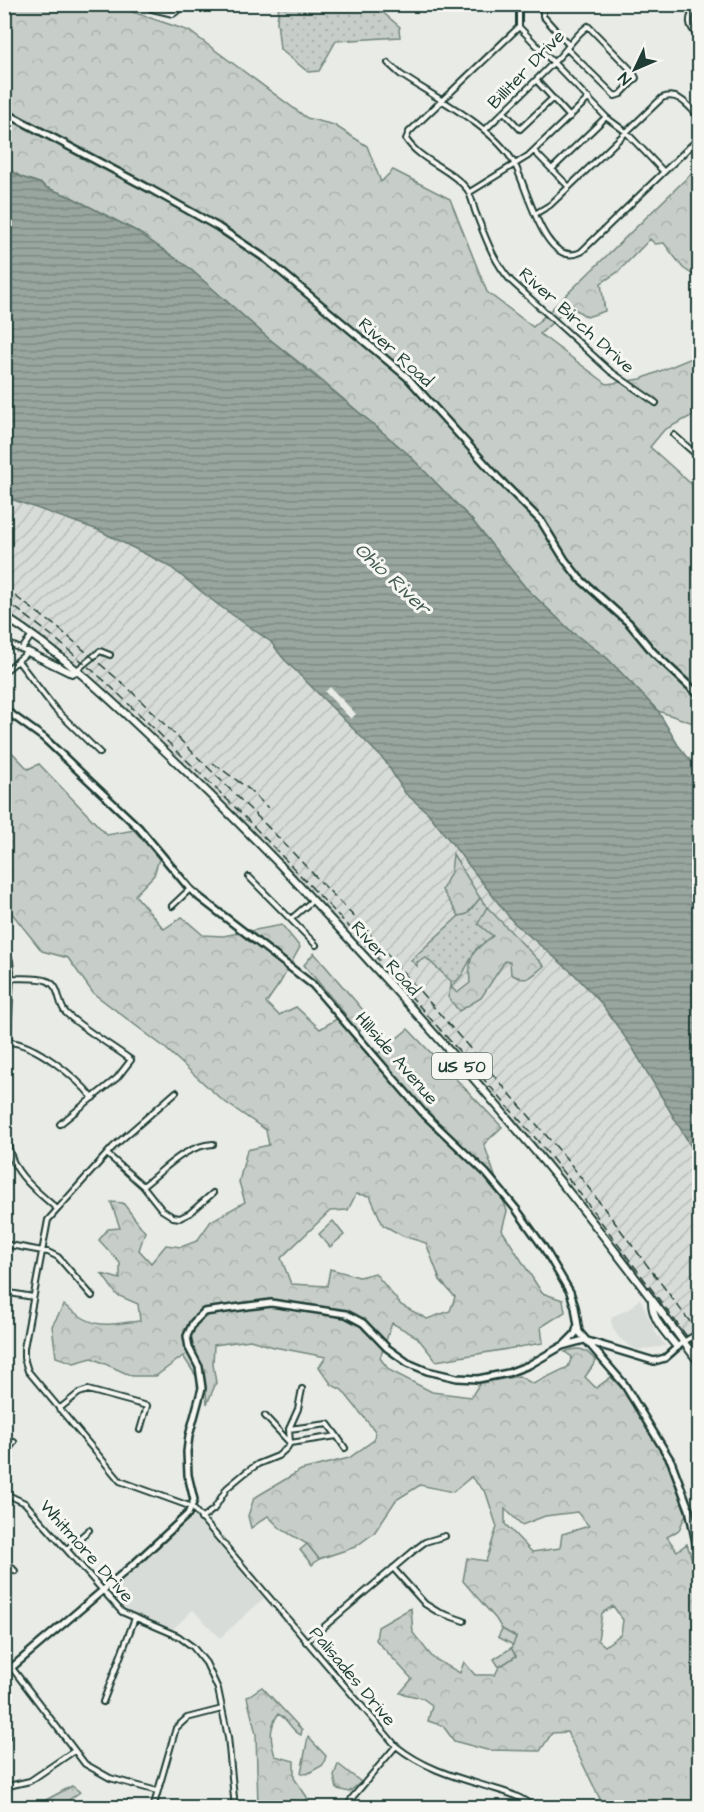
<svg xmlns="http://www.w3.org/2000/svg" width="704" height="1812" font-family="'Architects Daughter',sans-serif">
<defs>
<pattern id="industrial-furrows" width="10" height="10" patternUnits="userSpaceOnUse" patternTransform="scale(1.5)"><rect width="10" height="10" fill="#d8dcd8"/><path d="M-1 1l2-2M0 10L10 0M9 11l2-2" fill="none" stroke="#b9beba"/></pattern>
<pattern id="grass-dots" width="8" height="8" patternUnits="userSpaceOnUse" patternTransform="scale(1.5)"><rect width="8" height="8" fill="#c7cec9"/><path d="M2 2h.1M6 6h.1" fill="none" stroke="#aab2ad" stroke-width="1.8" stroke-linecap="round"/></pattern>
<pattern id="forest-crowns" width="20" height="18" patternUnits="userSpaceOnUse" patternTransform="scale(1.5)"><rect width="20" height="18" fill="#c7cec9"/><path d="M2 6a3 3 0 1 1 6 0M12 15a3 3 0 1 1 6 0" fill="none" stroke="#aab2ad"/></pattern>
<pattern id="water-rules" width="6" height="5" patternUnits="userSpaceOnUse" patternTransform="scale(1.5)"><rect width="6" height="5" fill="#99a6a0"/><path d="M0 2.5h6" fill="none" stroke="#7c8883"/></pattern>
</defs>
<rect width="100%" height="100%" fill="#e9ebe7"/>
<filter id="ink" filterUnits="userSpaceOnUse"><feTurbulence type="fractalNoise" baseFrequency=".0167" numOctaves="2"/><feDisplacementMap in="SourceGraphic" scale="12" xChannelSelector="R" yChannelSelector="G"/><feConvolveMatrix kernelMatrix="1 2 1 2 8 2 1 2 1" color-interpolation-filters="sRGB"/></filter>
<g filter="url(#ink)">
<!-- built -->
<path fill="#d8dcd8" d="M145,5H180L175,13L152,9Z
M640,1298L656,1333L666,1346L637,1350L620,1339L613,1329L611,1321L612,1317L630,1308Z
M195,1517L264,1598L220,1638L193,1610L172,1630L130,1613L122,1607L109,1590V1586L189,1518Z"/>
<!-- industrial -->
<path fill="url(#industrial-furrows)" d="M4,497L98,530L169,566L217,604L271,642L282,657L385,761L405,793L428,813L600,1002L632,1047L699,1160V1332L682,1343L561,1182L313,900L101,689L5,616Z"/>
<!-- grass -->
<path fill="url(#grass-dots)" stroke="#73867e" stroke-width="1.5" d="M279,5H374L400,27L399,30L400,37L336,41L319,71L308,72L280,49L277,21Z
M480,898L487,907L479,924L494,935L476,949L462,975L451,987V981L426,958L417,962V966L411,960L459,916L467,914Z"/>
<!-- forest -->
<path fill="url(#forest-crowns)" stroke="#73867e" stroke-width="1.5" fill-rule="evenodd" d="M4,5H126L130,11L189,31L307,118L334,125L367,146L381,182L393,170L450,199L487,292L533,327L691,174L699,179V279L683,268L664,243L655,244L650,239L618,272L601,283L605,311L587,317L570,306L540,334L607,384L641,379L699,355V412L664,430L650,447L699,491V725L658,711L607,658L572,632L525,587L472,520L408,454L314,374L267,337L188,267L136,231L71,197L45,187L42,184L21,177L5,167Z
M5,745L28,769L39,764L107,835L134,830L159,859L154,875L135,895L164,929L182,917L203,935L223,936L282,925L300,947L280,983L266,1003L279,1015L296,1007L320,1029L345,1014L304,965L314,953L369,1017L353,1041L379,1053L408,1029L502,1127L484,1144L507,1211L502,1230L542,1293L563,1300L565,1312L541,1327L543,1343L436,1361L417,1337L392,1323L380,1358L389,1370L432,1392L471,1397L480,1383L519,1376L533,1384L568,1367L572,1357L565,1352C580,1346 586,1349 596,1361L585,1377L596,1388L611,1377L625,1392L667,1462L686,1514L679,1530L667,1537L677,1551L687,1544L699,1581L700,1781L696,1787L699,1790V1807H604L567,1732L552,1733L540,1751L487,1750L454,1741L443,1726L428,1721L432,1705L422,1698L400,1693L412,1679L376,1640L378,1627L411,1608L413,1633L433,1658L460,1673L464,1662L475,1675H495L499,1667L516,1656L511,1648L516,1637L502,1629L496,1619L463,1581L467,1558L486,1561L497,1527L486,1493L471,1477L453,1492L420,1485L396,1500L374,1533L355,1547L319,1559L307,1544L281,1529L268,1516L251,1528L248,1516L254,1498L301,1470L349,1458L374,1440L375,1431L342,1390L332,1385L319,1367L326,1357L274,1347L250,1340L214,1345L213,1364L216,1383L207,1404L206,1391L183,1356L156,1376H132L92,1358L74,1363L56,1357L52,1326L64,1305C97,1330 101,1325 140,1321L138,1304L117,1295L102,1274L120,1279V1263L99,1240L108,1229L120,1228L111,1202L123,1203L145,1232L139,1250L151,1263L166,1245L181,1247L197,1241L211,1221L245,1202L239,1182L247,1150L269,1145L266,1130L222,1100L164,1047L93,993L68,958L42,951L10,911L5,897ZM356,1194L370,1196L383,1225L403,1236L426,1243L440,1280L455,1297L450,1311L427,1319L401,1305L375,1273L359,1277L330,1269L327,1286L291,1284L281,1258L330,1211L348,1210ZM505,1509L522,1525L545,1516L577,1512L589,1526L562,1534L560,1548L532,1552L505,1524ZM613,1606L623,1620L621,1634L605,1646L598,1640L602,1613Z
M453,854L480,898L467,914L459,916L442,890L451,872Z
M487,907L544,966C530,977 528,984 511,974L510,962L505,961L481,998L459,1011L448,997L451,987L457,993L470,983C468,956 471,952 493,936L478,924Z
M262,1687L302,1730L301,1735C290,1730 289,1719 278,1714C269,1729 270,1739 275,1756L294,1761V1778L307,1797L306,1807H258L256,1734L247,1697Z
M308,1737L326,1756L323,1765L307,1774L301,1773Z
M338,1764L361,1782L349,1792L337,1789L334,1776Z
M72,1786L80,1792L59,1807H33Z"/>
<!-- park -->
<path fill="#c7cec9" stroke="#73867e" stroke-width="1.5" d="M333,1221L344,1235L330,1247L319,1234Z
M307,1544L319,1559L312,1565L300,1550Z
M502,1629L516,1637L513,1645L498,1637Z
M511,1648L516,1656L499,1667L494,1659Z"/>
<!-- water -->
<path fill="url(#water-rules)" stroke="#687c75" stroke-width="1.5" d="M4,167L21,177L42,184L45,187L71,197L136,231L188,267L267,337L373,424L408,454L472,520L525,587L572,632L607,658L658,711L678,745L699,771V1160L632,1047L600,1002L575,975L513,922L428,813L405,793L385,761L282,657L271,642L217,604L169,566L98,530L5,497Z"/>
<!-- pier -->
<path fill="#e9ebe7" d="M330,687L356,714L351,719L325,692Z"/>
<g fill="none" stroke-linecap="round" stroke-linejoin="round">
<defs>
<path id="street" d="M145,4L152,9L173,14L180,9V4
M519,4V27L409,132L406,139C420,161 450,168 467,189C471,195 473,204 475,211C485,236 493,261 511,281L610,371L656,403
M543,4V16L568,44
M697,4C687,19 687,26 700,38
M519,27L607,118L626,132L664,172
M388,63L400,74C434,97 494,127 514,163C527,185 544,270 581,252L700,137
M536,80L570,117
M504,112L520,129L553,98
M485,130C508,107 533,84 556,60C568,49 574,36 588,26L633,72L636,78L621,94L615,96L567,49
M534,151L569,187
M552,169L606,117
M470,192L528,156L589,98
M535,214L550,205L662,98C679,91 689,107 700,118
M674,435L700,458
M4,642L28,652L4,672
M22,649L32,635
M18,661L55,709L100,753
M78,669L100,651L110,655
M249,877L316,945
M172,906L190,889
M291,919L313,900
M4,945L10,961L11,971L8,1042L4,1056
M11,978C22,979 38,977 48,981C61,987 57,1003 66,1013C81,1028 113,1046 131,1060L117,1078L60,1124
M8,1042C35,1043 76,1077 93,1098
M176,1092L113,1147L48,1220L24,1348V1358L28,1371L120,1481L192,1507L396,1746C422,1767 451,1776 482,1785C500,1791 520,1794 534,1808
M4,1124C7,1136 8,1150 13,1161C21,1180 42,1195 57,1209
M107,1154L143,1186L162,1210L173,1217L180,1218L190,1213L213,1193
M143,1186C165,1169 184,1146 213,1144
M4,1244L48,1252L58,1257L92,1296
M4,1292L33,1297
M682,1343L700,1332
M59,1409L79,1393L88,1390L147,1406L140,1430
M265,1416L290,1443L337,1436L328,1424L289,1429
M337,1436L345,1448
M4,1456L14,1442
M4,1493L25,1503L122,1612L178,1636L193,1647L206,1663L218,1689L228,1737L235,1808
M201,1519L214,1509L227,1488L245,1473L258,1464L278,1456L287,1448L290,1443L289,1429L298,1409L302,1389
M693,1524L700,1527
M67,1549L89,1530
M4,1559L15,1571
M393,1568L425,1604L438,1612L464,1621
M306,1642L417,1548L425,1542L445,1536
M12,1668L85,1764L110,1778L157,1791
M103,1702L135,1618
M4,1740L7,1737
M4,1787L30,1781L74,1751
M153,1808L176,1728L187,1718L222,1709
M347,1808L352,1798L396,1746"/>
<path id="secondary" d="M4,112L152,190L218,227L266,259L407,377L498,478L541,521L565,560L579,578L629,623L653,652L700,696
M4,709L44,738L139,828L190,889L199,897L313,985L425,1115L486,1173L516,1209L544,1248L570,1292L575,1307L579,1332L624,1384L671,1461L689,1509L700,1562
M564,1345L575,1334L577,1327
M4,1674L135,1563L188,1514L194,1500L188,1475L187,1452L189,1436L202,1388L199,1367L189,1348L187,1336L193,1323L204,1312L271,1303L346,1314L363,1323L387,1348L408,1363L427,1371L457,1378L478,1379L508,1373L529,1365L562,1346L584,1340L654,1361L665,1358L682,1343"/>
<path id="primary" d="M4,616C60,652 107,696 154,741C197,781 238,822 279,864C375,966 470,1071 559,1180C608,1240 654,1302 700,1364
M28,652L69,672L72,673L78,670
M652,1302C652,1320 666,1333 677,1347"/>
</defs>
<!-- street casing -->
<use href="#street" stroke="#1f3d34" stroke-width="8"/>
<!-- secondary casing -->
<use href="#secondary" stroke="#1f3d34" stroke-width="10"/>
<!-- primary casing -->
<use href="#primary" stroke="#1f3d34" stroke-width="10"/>
<!-- street -->
<use href="#street" stroke="#f6f6f2" stroke-width="4"/>
<!-- secondary -->
<use href="#secondary" stroke="#f6f6f2" stroke-width="5"/>
<!-- primary -->
<use href="#primary" stroke="#f6f6f2" stroke-width="6"/>
<!-- rail -->
<path stroke="#1f3d34" stroke-width="1.5" stroke-dasharray="9 4.5" stroke-linecap="butt" d="M4,588L57,627L128,688L272,831L360,923L566,1158L700,1335
M4,599L51,635L106,682L241,813L357,935L538,1141L578,1191L700,1354
M213,763L250,790L268,808"/>
</g>
</g>
<g text-anchor="middle" stroke-width="6" stroke-linejoin="round" paint-order="stroke">
<!-- shield labels -->
<rect fill="#f6f6f2" stroke="#60746d" stroke-width="1.5" x="432" y="1053" width="60" height="26" rx="4.5"/>
<g font-size="16" font-weight="bold" fill="#1f3d34">
<text x="462" y="1072">US 50</text>
</g>
<!-- street labels -->
<g font-size="18" fill="#1f3d34" stroke="#f6f6f2">
<text transform="translate(526 69) rotate(-46)" y="6">Billiter Drive</text>
<text transform="translate(577 320) rotate(42)" y="6">River Birch Drive</text>
<text transform="translate(396 352) rotate(42)" y="6">River Road</text>
<text transform="translate(386 958) rotate(48)" y="6">River Road</text>
<text transform="translate(397 1058) rotate(49)" y="6">Hillside Avenue</text>
<text transform="translate(87 1551) rotate(48)" y="6">Whitmore Drive</text>
<text transform="translate(353 1676) rotate(50)" y="6">Palisades Drive</text>
</g>
<!-- water labels -->
<g font-size="20" font-style="italic" fill="#445c54" stroke="#f6f6f2">
<text transform="translate(393 578) rotate(43)" y="7">Ohio River</text>
</g>
</g>
<!-- margin -->
<rect width="704" height="1812" fill="none" stroke="#f6f6f2" stroke-width="24"/>
<rect x="12" y="12" width="680" height="1788" fill="none" stroke="#1f3d34" stroke-width="2" filter="url(#ink)"/>
<!-- north arrow -->
<g transform="translate(635 69) rotate(226)" stroke="#f6f6f2" stroke-width="4.5" paint-order="stroke">
<path d="M0-4.5L10 22L0 15L-10 22Z" fill="#1f3d34"/>
<text y="-9" font-size="16" font-weight="bold" text-anchor="middle" fill="#1f3d34">N</text>
</g>
</svg>
